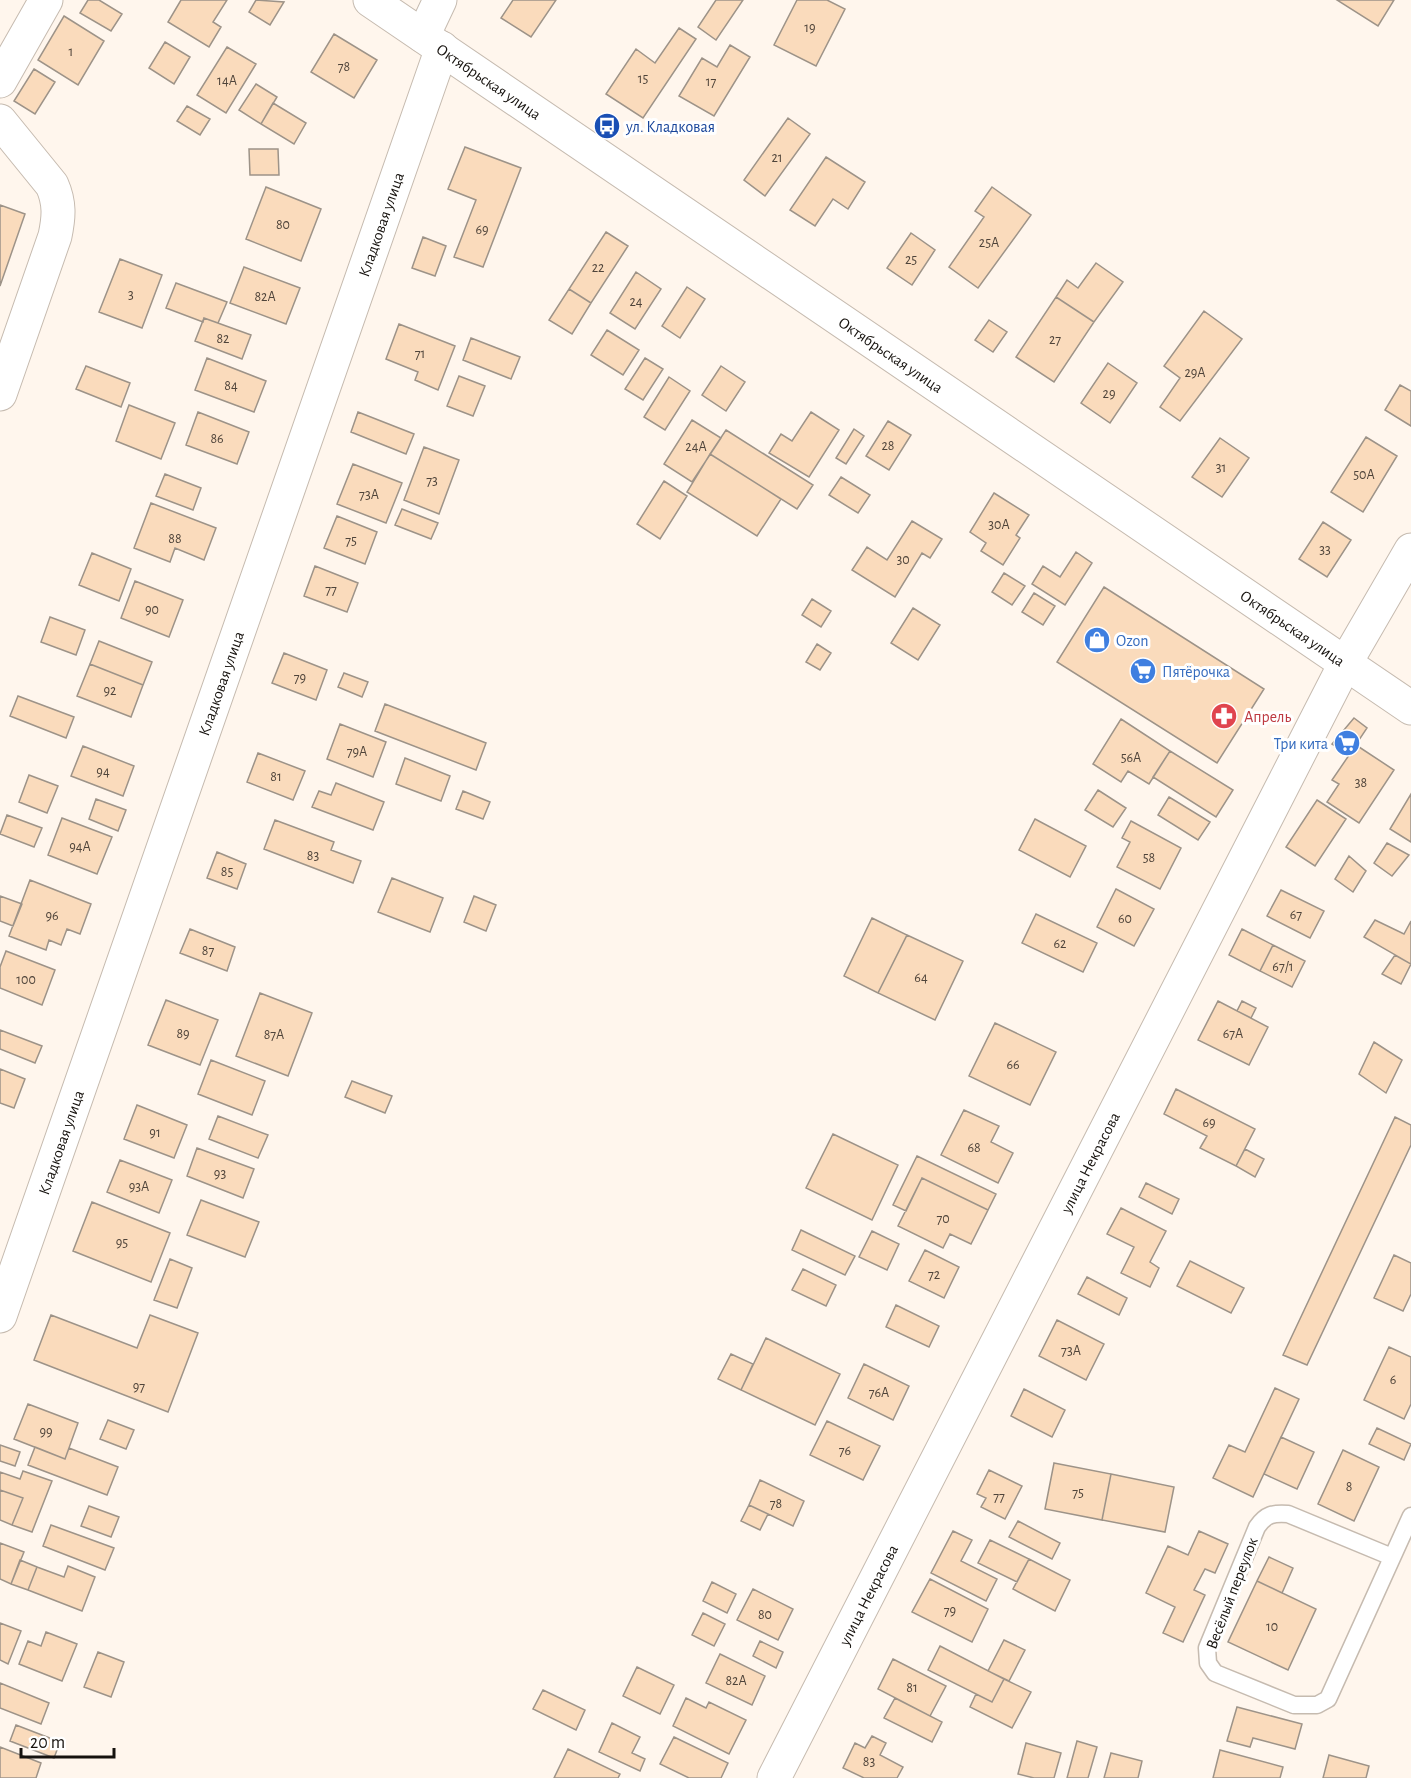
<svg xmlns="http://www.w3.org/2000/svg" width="1411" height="1778" font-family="'Alegreya Sans',sans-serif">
<rect width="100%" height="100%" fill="#fff6ed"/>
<!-- building -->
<path fill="#fadbbc" stroke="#9d9388" stroke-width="1.5" d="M88,0H99L122,14L111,31L80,13Z
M181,0H227L213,22L221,27L209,47L168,22Z
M256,0L284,2L270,25L249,12Z
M513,0H556L531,37L501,18Z
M716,0H743L716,40L698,27Z
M797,0H827L845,9L816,66L774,45Z
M1337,0H1394L1378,26Z
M64,16L104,41L78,85L38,60Z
M679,28L696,39L643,118L606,94L636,49L655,63Z
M334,34L377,60L354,98L311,72Z
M165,42L190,57L174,84L149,68Z
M730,45L750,57L714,116L679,96L702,58L717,67Z
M227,47L256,64L226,113L197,95Z
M34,69L55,82L35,114L14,101Z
M256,84L277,97L261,124L239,110Z
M273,103L306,123L294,144L261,124Z
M187,106L210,119L200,135L177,121Z
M788,118L810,134L765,196L744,180Z
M465,147L521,168L483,267L454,257L476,200L448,189Z
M249,149H278L279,175H250Z
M826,157L865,182L848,209L833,199L815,226L790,210Z
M266,187L321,209L301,261L246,239Z
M992,187L1031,215L978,288L949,267L984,217L975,211Z
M0,205L25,214L0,286Z
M606,232L628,246L591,303L569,289Z
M911,233L935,250L912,285L887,268Z
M423,237L446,246L435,276L412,268Z
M120,259L162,275L142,328L99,312Z
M1096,263L1123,282L1094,322L1056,297L1067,280L1078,288Z
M244,267L300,288L286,324L230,303Z
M636,272L661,289L635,329L610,313Z
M176,283L227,302L218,323L204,318L203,322L166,308Z
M687,287L705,299L680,338L662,326Z
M569,289L591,303L572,334L549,320Z
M1056,297L1094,322L1054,382L1016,357Z
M1204,311L1242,339L1180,421L1160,407L1180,378L1164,366Z
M204,318L251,335L242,359L195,341Z
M989,320L1007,332L993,352L975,340Z
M399,324L455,346L438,390L415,380L418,372L386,359Z
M607,330L639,350L623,375L591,355Z
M471,338L520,357L511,379L463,360Z
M207,358L266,381L254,412L195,390Z
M645,358L663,369L643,400L625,389Z
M1108,363L1137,383L1110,423L1081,403Z
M86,366L130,383L121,407L76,389Z
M721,366L745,382L726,411L702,395Z
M459,376L485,386L473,416L447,406Z
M669,377L690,391L665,430L644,417Z
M1400,385L1411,391V426L1385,410Z
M129,405L175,423L161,459L116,441Z
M198,412L249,432L237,464L186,445Z
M358,412L414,434L406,454L351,432Z
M811,412L839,430L809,477L769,453L781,434L792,441Z
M692,420L721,438L692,482L664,464Z
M888,421L911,435L889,470L866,456Z
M854,429L864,436L846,464L836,458Z
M726,430L813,485L797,509L710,454Z
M1366,437L1397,456L1363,512L1331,492Z
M1220,438L1249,458L1222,497L1192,477Z
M424,447L459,460L439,514L404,500Z
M710,454L781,499L757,536L687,492Z
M353,464L402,483L386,523L337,504Z
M165,474L201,488L193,510L156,496Z
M841,477L870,495L858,513L829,495Z
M664,481L687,496L660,539L637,524Z
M994,493L1029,515L1016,535L1020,538L1003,565L981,551L986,543L970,532Z
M151,503L216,528L204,560L175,548L170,562L134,548Z
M402,509L438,523L431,539L395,525Z
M337,516L377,532L365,564L324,548Z
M912,521L942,539L930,558L922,553L895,597L852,570L867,547L887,560Z
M1323,522L1351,540L1327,577L1299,559Z
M1076,552L1092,563L1065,605L1032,584L1043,566L1060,577Z
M92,553L131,569L119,601L79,585Z
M315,566L358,583L347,612L304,596Z
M1004,573L1025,586L1012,605L992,592Z
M135,581L183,600L169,637L121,618Z
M1104,587L1264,689L1217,763L1057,662Z
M1034,593L1055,606L1043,625L1022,612Z
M812,599L831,611L821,627L802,615Z
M913,608L940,625L918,660L891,643Z
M50,617L85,630L76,655L41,642Z
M99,641L152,662L143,685L90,664Z
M817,644L831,653L820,670L806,662Z
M284,653L327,670L316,700L272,683Z
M90,664L143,685L131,717L77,696Z
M344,673L368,682L362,697L338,687Z
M18,696L74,717L66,738L10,716Z
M385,704L486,743L476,770L375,731Z
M1354,718L1367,728L1349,755L1332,744Z
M1121,719L1170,751L1149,784L1128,771L1121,782L1093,764Z
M340,724L386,742L373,777L327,759Z
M1356,745L1394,770L1359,823L1327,802L1339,784L1332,780Z
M83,746L134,766L123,796L71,776Z
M1170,751L1233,790L1216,817L1153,777Z
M258,753L305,771L293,800L247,782Z
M405,758L450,776L441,801L396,784Z
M29,775L58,786L47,813L19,802Z
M336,783L384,802L373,830L312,807L319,791L331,795Z
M1098,790L1126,808L1113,827L1085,810Z
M463,791L490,802L483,819L456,809Z
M1411,794V842L1390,829Z
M1169,797L1210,822L1198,840L1158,815Z
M96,799L126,810L118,831L89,819Z
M1317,800L1346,819L1315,866L1286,847Z
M7,815L42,828L34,847L0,834Z
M62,818L112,837L97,874L48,855Z
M1035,819L1086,846L1070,877L1019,850Z
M275,820L334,842L331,850L361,861L353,883L264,849Z
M1131,821L1181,848L1160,889L1117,867L1130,842L1122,838Z
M1387,843L1409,855L1392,876L1374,863Z
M217,852L246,864L237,889L207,878Z
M1349,856L1366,871L1353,892L1335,879Z
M392,878L443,898L430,932L378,912Z
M30,880L91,904L80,934L67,929L61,945L49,940L46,950L9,936Z
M1116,889L1154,909L1134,946L1097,927Z
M1281,890L1324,911L1310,938L1267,916Z
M0,896L22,904L13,926L0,921Z
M474,896L496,905L486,931L464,922Z
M1036,914L1097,943L1083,972L1022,943Z
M872,918L907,935L878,993L844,976Z
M1375,920L1404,934L1411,921V964L1364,937Z
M190,929L235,947L227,971L180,953Z
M1242,929L1273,945L1260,971L1229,955Z
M907,935L963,961L935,1020L878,993Z
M1273,945L1305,961L1292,987L1260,971Z
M6,951L55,970L42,1005L0,988V967Z
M1395,955L1411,964L1401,984L1382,974Z
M260,993L312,1013L288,1076L236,1056Z
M166,1000L218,1020L200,1065L148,1045Z
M1218,1001L1268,1027L1249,1065L1198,1040Z
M1242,1001L1256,1008L1251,1018L1237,1011Z
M995,1023L1056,1052L1030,1105L969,1076Z
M0,1030L42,1046L35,1063L0,1049Z
M1374,1042L1402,1060L1386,1093L1359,1074Z
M211,1060L265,1081L252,1115L198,1094Z
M0,1069L25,1079L14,1108L0,1103Z
M352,1081L392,1096L385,1113L345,1097Z
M1176,1089L1255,1129L1236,1166L1200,1148L1207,1136L1164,1114Z
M137,1105L187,1125L174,1158L124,1139Z
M964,1110L999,1126L991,1142L1013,1153L998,1183L941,1155Z
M218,1116L268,1135L258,1158L209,1139Z
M1395,1117L1411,1125V1145L1307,1365L1283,1355Z
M833,1134L898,1165L872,1220L806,1188Z
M197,1148L254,1169L243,1198L187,1176Z
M1245,1149L1264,1159L1255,1177L1236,1166Z
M917,1156L996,1194L988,1210L922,1178L906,1211L893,1205Z
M120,1160L172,1180L159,1213L107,1192Z
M922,1178L988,1210L971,1244L950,1234L943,1248L898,1226Z
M1146,1183L1179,1199L1172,1214L1139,1197Z
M201,1200L259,1222L245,1257L187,1235Z
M92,1202L170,1233L151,1282L73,1251Z
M1121,1208L1166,1231L1150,1262L1159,1268L1150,1287L1121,1273L1134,1247L1107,1234Z
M801,1230L855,1256L845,1275L792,1250Z
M872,1231L899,1244L887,1270L859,1257Z
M925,1250L959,1267L944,1298L909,1281Z
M1394,1255L1411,1263V1294L1403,1311L1374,1298Z
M170,1259L192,1268L177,1308L154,1300Z
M1190,1261L1244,1288L1231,1313L1177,1286Z
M803,1269L836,1285L826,1306L792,1290Z
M1087,1277L1127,1298L1119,1315L1078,1294Z
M896,1305L939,1326L929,1347L886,1327Z
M51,1315L137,1348L150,1315L198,1333L168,1412L34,1360Z
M1057,1320L1104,1344L1086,1380L1039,1356Z
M766,1338L840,1374L815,1425L741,1390Z
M1389,1347L1411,1357V1404L1404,1419L1364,1400Z
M731,1354L753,1364L741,1390L718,1379Z
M864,1364L909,1386L893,1420L848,1398Z
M1275,1388L1299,1399L1253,1497L1213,1478L1229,1445L1245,1452Z
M1024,1389L1065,1410L1052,1437L1011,1416Z
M28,1404L78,1423L65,1459L14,1439Z
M108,1420L134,1430L126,1449L100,1439Z
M827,1421L880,1446L863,1480L810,1455Z
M1377,1428L1411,1444L1404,1460L1369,1444Z
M1281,1437L1314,1452L1297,1489L1264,1474Z
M0,1445L20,1452L15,1466L0,1461Z
M35,1447L65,1459L69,1448L118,1467L107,1495L28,1465Z
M1343,1450L1379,1467L1354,1521L1318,1504Z
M1054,1463L1111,1474L1102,1520L1045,1509Z
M989,1470L1022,1486L1005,1519L981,1507L986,1498L977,1494Z
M23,1471L52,1481L32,1532L12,1525L23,1498L0,1490V1472L20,1479Z
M1111,1474L1174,1487L1165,1532L1102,1520Z
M760,1480L804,1501L793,1526L749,1505Z
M0,1490L23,1498L12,1525L0,1520Z
M749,1505L768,1514L760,1530L741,1521Z
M89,1506L119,1517L111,1537L81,1526Z
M1018,1521L1060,1543L1052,1559L1009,1537Z
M51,1525L114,1548L105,1570L43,1546Z
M953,1531L972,1540L961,1561L997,1579L986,1601L931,1573Z
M1199,1531L1228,1544L1215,1573L1205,1569L1194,1590L1205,1595L1183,1642L1163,1633L1175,1607L1146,1593L1168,1546L1188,1555Z
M990,1540L1029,1559L1017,1582L978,1563Z
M0,1543L24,1552L11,1584L0,1579Z
M1269,1557L1293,1568L1282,1593L1257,1581Z
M1029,1559L1070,1580L1055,1611L1013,1589Z
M20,1560L37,1567L28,1590L11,1584Z
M68,1566L95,1577L82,1611L28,1590L37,1567L64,1577Z
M930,1579L988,1609L972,1642L912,1612Z
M1257,1581L1316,1609L1288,1670L1228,1642Z
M712,1582L736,1594L727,1613L703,1601Z
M753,1589L793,1609L778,1640L737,1620Z
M703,1613L725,1624L714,1646L692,1635Z
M0,1623L21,1631L8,1664L0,1660Z
M46,1632L77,1644L62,1681L19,1664L28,1641L41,1646Z
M1004,1640L1025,1650L1009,1681L988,1671Z
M760,1641L783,1652L776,1668L753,1656Z
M940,1646L1004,1679L992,1702L928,1670Z
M98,1652L124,1662L111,1697L84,1687Z
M720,1654L765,1676L752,1705L706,1683Z
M893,1659L946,1686L930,1716L878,1689Z
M637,1667L674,1685L660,1714L623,1696Z
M1004,1679L1031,1692L1012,1728L970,1707L976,1694L992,1702Z
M0,1683L49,1703L41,1724L0,1708Z
M543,1690L585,1710L576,1730L533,1709Z
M686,1698L706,1708L709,1702L746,1720L729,1754L673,1726Z
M895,1698L942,1722L932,1742L884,1718Z
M1237,1707L1302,1724L1295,1749L1253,1738L1250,1747L1227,1741Z
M612,1723L640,1737L632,1753L645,1759L640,1771L599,1752Z
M16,1725L60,1742L54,1758L10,1741Z
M872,1736L886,1743L880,1755L903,1767L897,1778H864L843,1768L855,1743L865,1748Z
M674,1737L728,1763L721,1778H689L660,1764Z
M1077,1741L1097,1747L1088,1778H1067Z
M1026,1743L1061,1753L1054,1778H1034L1018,1774Z
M0,1747L41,1763L36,1778H0Z
M568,1749L620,1774L618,1778H554Z
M1220,1750L1283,1767L1280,1778H1213Z
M1111,1753L1142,1761L1138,1778H1104Z
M1329,1755L1369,1766L1366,1778H1323Z"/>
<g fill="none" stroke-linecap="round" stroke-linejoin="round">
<defs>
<path id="service" d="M1392,1557L1288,1514C1273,1513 1266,1514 1257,1527L1207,1648L1208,1663L1215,1673L1294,1705H1317L1328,1699L1411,1516"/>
<g id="minor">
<path d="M423,36L440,0"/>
<path d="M0,81L46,0"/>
<path d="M0,121L52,185C60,203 59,217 55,236L0,394"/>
<path id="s1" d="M0,1316L442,48"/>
<path id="s2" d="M774,1778L1346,662L1411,550"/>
</g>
<g id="tertiary">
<path id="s3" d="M370,0L1411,708"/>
</g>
</defs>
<!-- service casing -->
<use href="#service" stroke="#c6bbb0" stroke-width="19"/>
<!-- minor casing -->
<use href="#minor" stroke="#c6bbb0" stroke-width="35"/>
<!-- tertiary casing -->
<use href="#tertiary" stroke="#c6bbb0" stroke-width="35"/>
<!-- service -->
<use href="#service" stroke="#fff" stroke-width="16"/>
<!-- minor -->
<use href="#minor" stroke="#fff" stroke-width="33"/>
<!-- tertiary -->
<use href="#tertiary" stroke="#fff" stroke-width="33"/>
</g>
<!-- icons -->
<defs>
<symbol id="bus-disc" viewBox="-11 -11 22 22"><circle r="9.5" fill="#1a4fb4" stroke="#fff"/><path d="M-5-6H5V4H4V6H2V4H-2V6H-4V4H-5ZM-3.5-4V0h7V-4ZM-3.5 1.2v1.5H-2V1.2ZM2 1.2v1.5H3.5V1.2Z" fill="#fff"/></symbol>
<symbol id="shop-disc" viewBox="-11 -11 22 22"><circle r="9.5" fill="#3f7fe0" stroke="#fff"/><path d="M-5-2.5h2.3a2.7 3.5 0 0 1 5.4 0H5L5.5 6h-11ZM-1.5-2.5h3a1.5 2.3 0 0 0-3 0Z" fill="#fff"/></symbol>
<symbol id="supermarket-disc" viewBox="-11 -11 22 22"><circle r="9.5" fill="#3f7fe0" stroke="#fff"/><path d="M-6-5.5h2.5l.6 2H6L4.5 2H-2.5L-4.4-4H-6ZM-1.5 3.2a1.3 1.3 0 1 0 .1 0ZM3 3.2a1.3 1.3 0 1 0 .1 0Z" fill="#fff"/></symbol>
<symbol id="pharmacy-disc" viewBox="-11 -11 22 22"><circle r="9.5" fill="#e0444e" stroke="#fff"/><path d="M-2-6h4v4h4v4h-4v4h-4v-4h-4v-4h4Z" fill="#fff"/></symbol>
</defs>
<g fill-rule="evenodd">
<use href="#bus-disc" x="592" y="111" width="30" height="30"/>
<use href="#shop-disc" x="1082" y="625" width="30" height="30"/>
<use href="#supermarket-disc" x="1128" y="656" width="30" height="30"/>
<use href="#pharmacy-disc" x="1209" y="701" width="30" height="30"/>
<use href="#supermarket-disc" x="1332" y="728" width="30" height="30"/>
</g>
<g text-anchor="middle" stroke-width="6" stroke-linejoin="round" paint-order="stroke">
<!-- number labels -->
<g font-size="14" fill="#4f443a">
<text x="810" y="32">19</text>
<text x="71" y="56">1</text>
<text x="344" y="71">78</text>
<text x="643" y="83">15</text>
<text x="227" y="85">14А</text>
<text x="711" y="86">17</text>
<text x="777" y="162">21</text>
<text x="283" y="229">80</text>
<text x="482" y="234">69</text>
<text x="989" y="247">25А</text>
<text x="911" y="264">25</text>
<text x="598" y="272">22</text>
<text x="131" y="299">3</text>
<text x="265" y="301">82А</text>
<text x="636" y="306">24</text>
<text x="223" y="343">82</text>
<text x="1055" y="344">27</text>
<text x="420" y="358">71</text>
<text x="1195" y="377">29А</text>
<text x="231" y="390">84</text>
<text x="1109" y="398">29</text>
<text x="217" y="443">86</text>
<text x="888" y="450">28</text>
<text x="696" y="451">24А</text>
<text x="1221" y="472">31</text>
<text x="1364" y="479">50А</text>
<text x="432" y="485">73</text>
<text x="369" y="499">73А</text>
<text x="999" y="529">30А</text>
<text x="175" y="543">88</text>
<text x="351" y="545">75</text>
<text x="1325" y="554">33</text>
<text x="903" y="564">30</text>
<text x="331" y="594">77</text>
<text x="152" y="614">90</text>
<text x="300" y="682">79</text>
<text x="110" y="695">92</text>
<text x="357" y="756">79А</text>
<text x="1131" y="762">56А</text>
<text x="103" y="776">94</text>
<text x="276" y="781">81</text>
<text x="1361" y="787">38</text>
<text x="80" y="851">94А</text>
<text x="313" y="860">83</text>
<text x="1149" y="862">58</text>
<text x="227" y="876">85</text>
<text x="1296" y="919">67</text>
<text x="52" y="920">96</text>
<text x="1125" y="923">60</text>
<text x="1060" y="948">62</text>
<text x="208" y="955">87</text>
<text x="1283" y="971">67/1</text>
<text x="921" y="982">64</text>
<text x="26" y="984">100</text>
<text x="183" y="1038">89</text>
<text x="1233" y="1038">67А</text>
<text x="274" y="1039">87А</text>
<text x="1013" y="1069">66</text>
<text x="1209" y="1127">69</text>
<text x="155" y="1137">91</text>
<text x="974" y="1152">68</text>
<text x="220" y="1178">93</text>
<text x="139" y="1191">93А</text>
<text x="943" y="1223">70</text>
<text x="122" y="1247">95</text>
<text x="934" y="1279">72</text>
<text x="1071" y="1355">73А</text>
<text x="1393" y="1384">6</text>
<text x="139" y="1391">97</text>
<text x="879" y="1397">76А</text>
<text x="46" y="1436">99</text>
<text x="845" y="1455">76</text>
<text x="1349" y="1491">8</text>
<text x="1078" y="1497">75</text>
<text x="999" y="1501">77</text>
<text x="776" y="1508">78</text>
<text x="950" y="1615">79</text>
<text x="765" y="1619">80</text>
<text x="1272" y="1631">10</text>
<text x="736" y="1685">82А</text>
<text x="912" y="1692">81</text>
<text x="869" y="1766">83</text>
</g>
<!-- street labels -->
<g font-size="16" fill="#16120e" stroke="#fff">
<text dy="6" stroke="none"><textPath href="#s3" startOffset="144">Октябрьская улица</textPath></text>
<text dy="6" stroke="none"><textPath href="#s1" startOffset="1156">Кладковая улица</textPath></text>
<text dy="6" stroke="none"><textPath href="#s3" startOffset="630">Октябрьская улица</textPath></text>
<text dy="6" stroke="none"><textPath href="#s3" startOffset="1116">Октябрьская улица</textPath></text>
<text dy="6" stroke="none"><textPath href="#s1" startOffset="670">Кладковая улица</textPath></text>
<text dy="6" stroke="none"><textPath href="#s1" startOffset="184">Кладковая улица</textPath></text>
<text dy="6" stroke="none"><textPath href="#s2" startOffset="692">улица Некрасова</textPath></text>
<text transform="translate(1231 1593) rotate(-69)" y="6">Весёлый переулок</text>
<text dy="6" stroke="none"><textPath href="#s2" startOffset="206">улица Некрасова</textPath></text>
</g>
<!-- transit labels -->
<g font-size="16" fill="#164399" stroke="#fff" text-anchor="start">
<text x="626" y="132">ул. Кладковая</text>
</g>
<!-- shop labels -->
<g font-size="16" fill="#366cbe" stroke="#fff" text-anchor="start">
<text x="1116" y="646">Ozon</text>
<text x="1162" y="677">Пятёрочка</text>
<text x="1328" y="749" text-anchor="end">Три кита</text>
</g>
<!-- health labels -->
<g font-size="16" fill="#be3a42" stroke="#fff" text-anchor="start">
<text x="1244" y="722">Апрель</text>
</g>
</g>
<!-- scale -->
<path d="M21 1748v9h93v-9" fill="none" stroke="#16120e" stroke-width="3"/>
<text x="30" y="1748" font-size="18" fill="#16120e" stroke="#ffffff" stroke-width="4.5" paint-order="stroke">20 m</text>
</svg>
